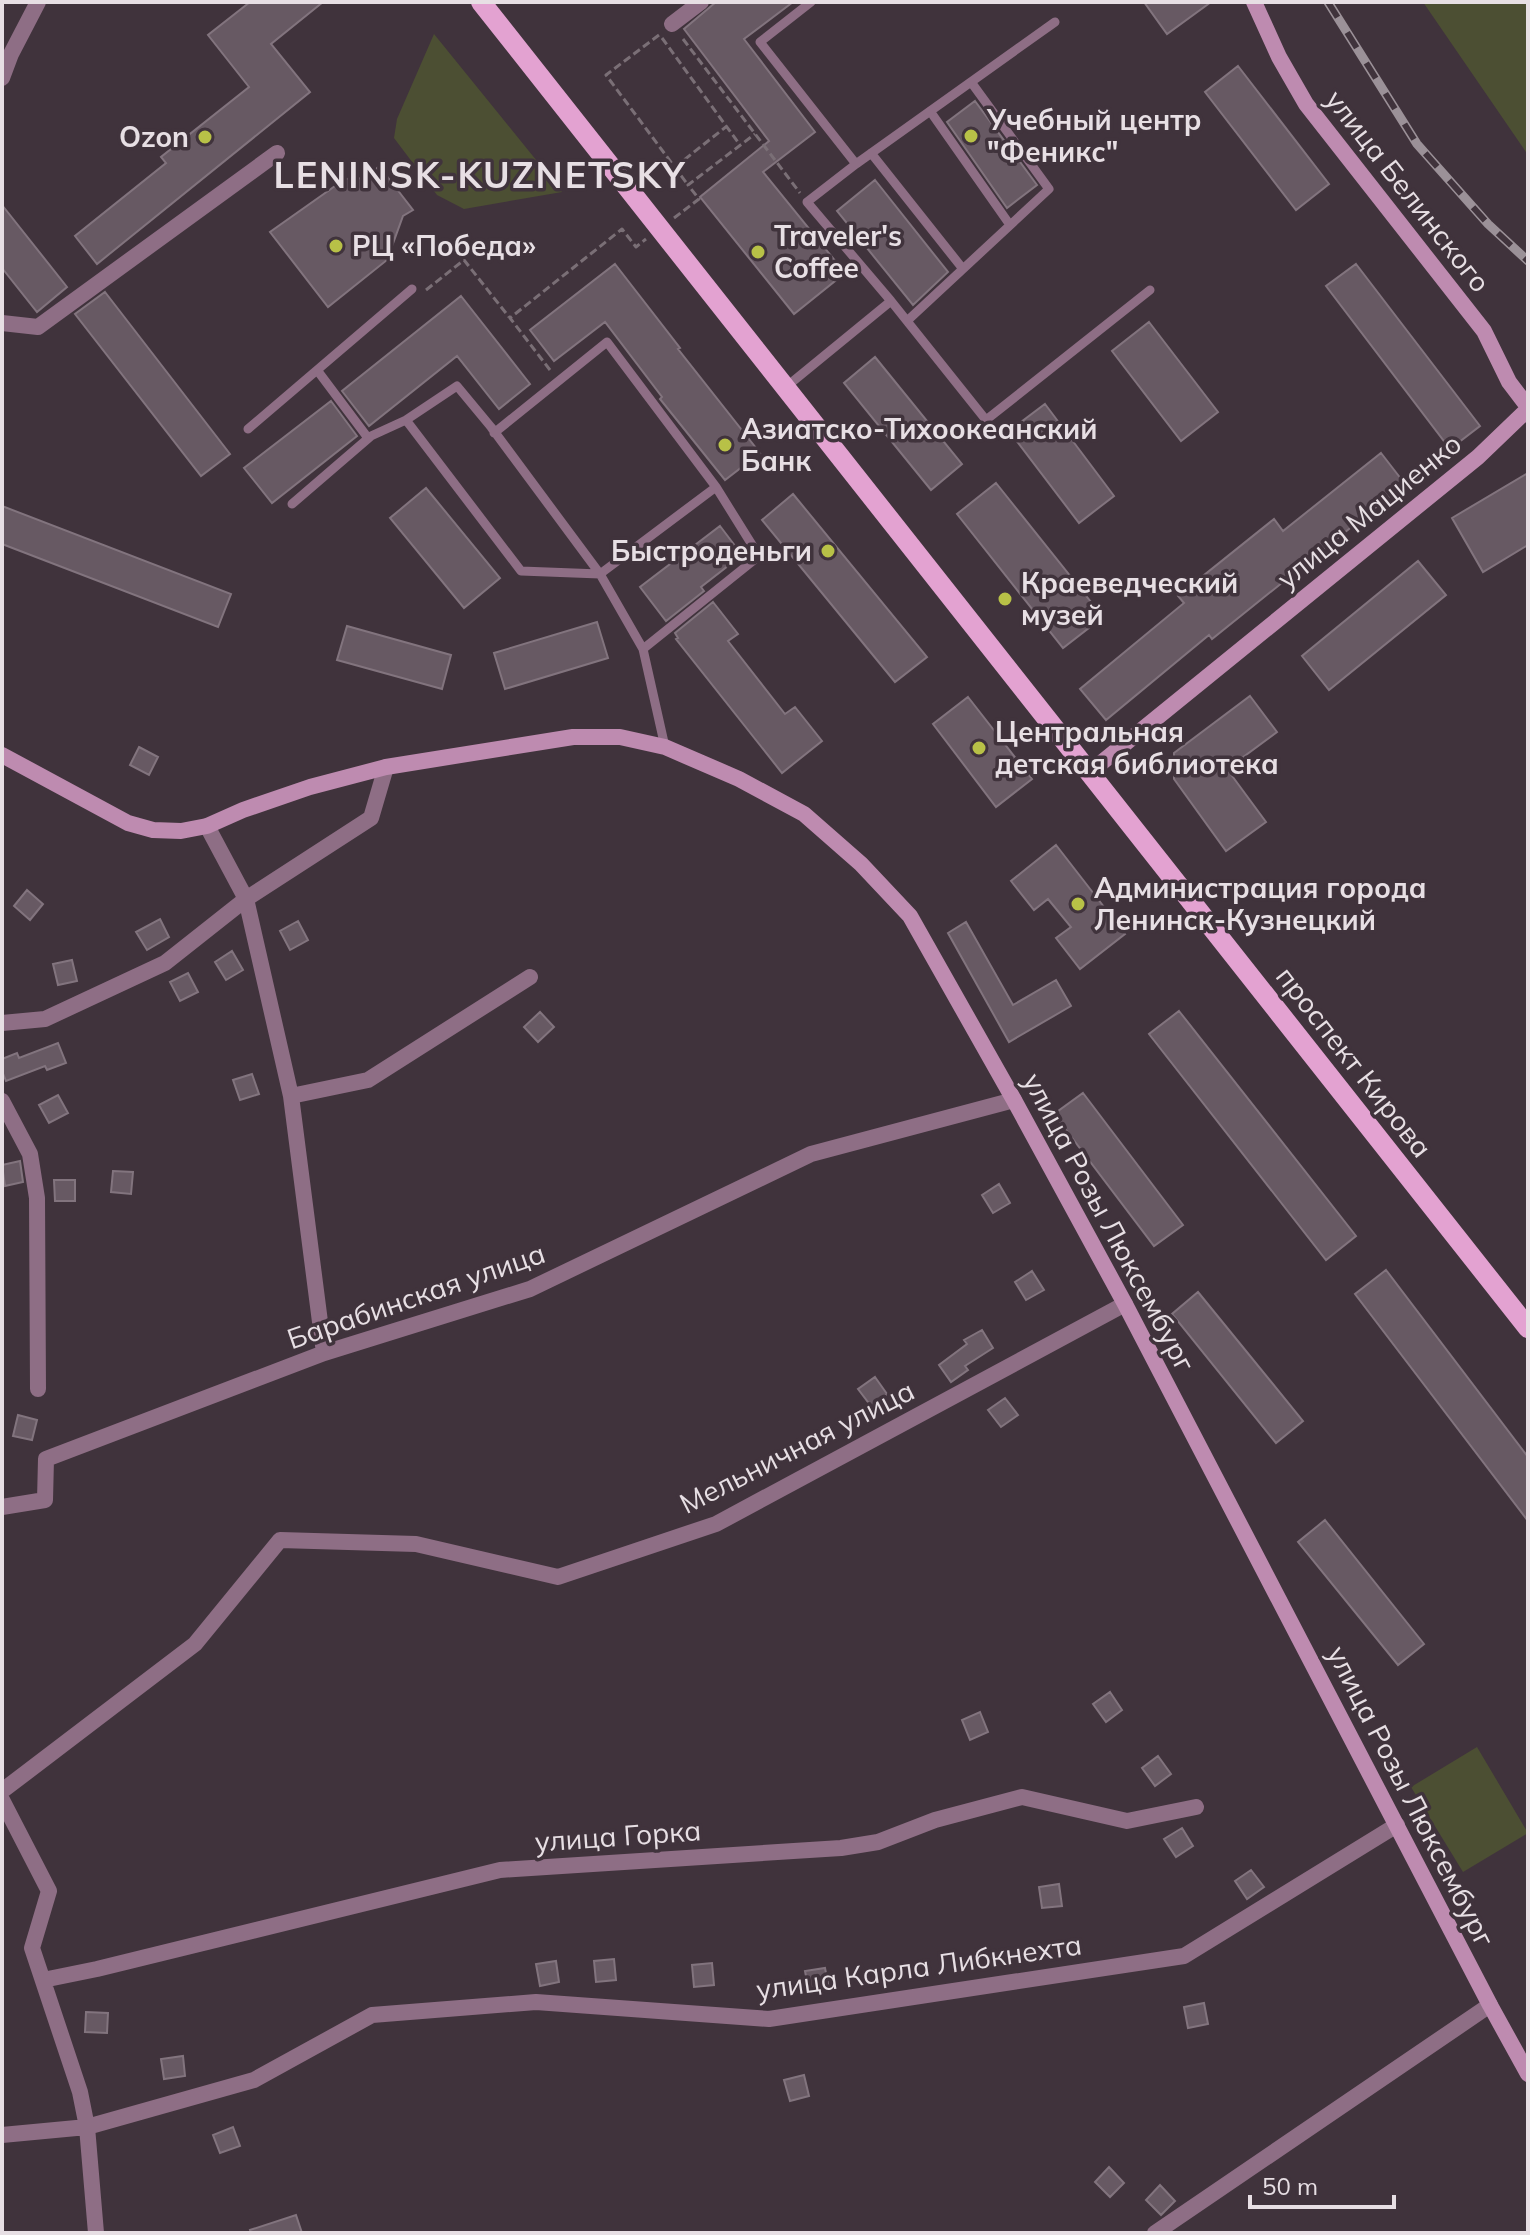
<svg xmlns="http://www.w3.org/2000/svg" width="1530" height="2235" font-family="Mulish,sans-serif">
<rect width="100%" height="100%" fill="#40333c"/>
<!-- green -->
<path fill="#4c4f33" d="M1423,2H1528V155Z
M434,34L562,192L464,209L437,195L394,138L397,119Z
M1477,1747L1528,1833L1463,1872L1411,1787Z"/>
<!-- building -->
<path fill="#675963" stroke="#82747e" stroke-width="2" d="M250,2H323L271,44L310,92L97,264L75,236L166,163L161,157L249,87L208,35Z
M716,2H793L744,39L815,132L763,172L845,273L794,314L700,197L769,141L684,29Z
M1144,2H1211L1167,34Z
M1238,66L1329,184L1296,210L1205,92Z
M975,101L1037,185L1007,208L947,122Z
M379,166L413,210L403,216L387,260L328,307L270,232L345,179L368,178Z
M875,180L948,272L913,305L837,211Z
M2,205L67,287L37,312L2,268Z
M615,264L680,348L678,349L760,453L725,480L660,399L662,397L605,322L554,361L530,330Z
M1356,264L1480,426L1450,449L1326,286Z
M105,292L230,454L201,476L75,314Z
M461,296L530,384L499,409L457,356L369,426L342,391Z
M1149,322L1218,412L1181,441L1112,351Z
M875,357L962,464L931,490L844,383Z
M331,401L357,436L272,503L244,468Z
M1045,404L1114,496L1079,523L1009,431Z
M1381,453L1405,484L1212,639L1209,635L1106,720L1080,689L1184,603L1178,596L1274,519L1283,531Z
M1528,473V545L1483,572L1452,518Z
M996,483L1103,617L1063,648L957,514Z
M426,488L500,578L464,608L390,518Z
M793,494L927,657L895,682L762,520Z
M2,506L231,594L218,627L2,544Z
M720,526L742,555L701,587L704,591L666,621L640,587Z
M1418,561L1446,595L1329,690L1302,656Z
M713,602L738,634L728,641L785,714L795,707L822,741L782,773L676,639L678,638L675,633Z
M597,622L608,658L505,689L494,653Z
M347,626L451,655L442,689L337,660Z
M1250,696L1277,732L1227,769L1266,822L1226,851L1174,779V753Z
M968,697L1032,779L996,807L933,724Z
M139,747L158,757L149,775L130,765Z
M1056,845L1125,934L1080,969L1056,938L1071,927L1048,899L1034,910L1011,881Z
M27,890L43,904L30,920L14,906Z
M160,919L169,937L147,950L136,932Z
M298,921L308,940L290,950L280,931Z
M966,922L1013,1005L1056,980L1071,1006L1009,1042L948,933Z
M232,951L243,970L226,980L215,962Z
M72,960L77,981L58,985L53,964Z
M188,973L198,992L180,1001L170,982Z
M1179,1011L1356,1236L1326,1260L1149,1034Z
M540,1012L554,1027L538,1042L524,1027Z
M58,1043L66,1063L47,1070L45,1066L6,1081L2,1071V1059L17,1053L19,1058Z
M252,1074L259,1094L240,1100L233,1080Z
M1083,1093L1183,1225L1154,1246L1054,1114Z
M58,1095L68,1113L49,1123L39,1105Z
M20,1161L23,1182L5,1186L2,1165Z
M113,1171L133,1172L131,1194L111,1192Z
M54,1180H75V1201H55Z
M999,1184L1010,1203L993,1213L982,1195Z
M1386,1270L1528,1457V1521L1355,1294Z
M1032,1271L1044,1290L1026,1300L1015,1282Z
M1198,1292L1303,1421L1276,1443L1172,1314Z
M982,1330L993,1348L965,1366L968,1370L951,1382L939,1365L967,1344L964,1340Z
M875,1377L887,1394L871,1406L858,1389Z
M1005,1398L1018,1415L1001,1427L988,1410Z
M18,1415L37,1420L32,1440L13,1436Z
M1325,1520L1424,1644L1398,1665L1298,1542Z
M1110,1692L1122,1710L1106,1722L1093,1704Z
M980,1712L988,1732L970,1740L962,1720Z
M1158,1756L1171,1774L1155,1786L1142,1768Z
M1182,1828L1193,1846L1176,1857L1164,1839Z
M1251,1870L1264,1887L1247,1899L1235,1881Z
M1059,1884L1062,1906L1042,1908L1039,1887Z
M614,1959L616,1980L596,1982L594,1961Z
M556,1961L559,1982L540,1986L536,1964Z
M712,1963L714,1985L694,1987L692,1965Z
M825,1968L829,1989L809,1992L805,1971Z
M1204,2003L1208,2024L1188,2028L1184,2007Z
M86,2012L108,2013L107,2033L85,2032Z
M183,2056L185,2076L164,2079L161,2059Z
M804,2075L809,2096L790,2101L784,2080Z
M233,2127L240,2146L220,2153L213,2135Z
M1109,2167L1124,2183L1110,2197L1095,2182Z
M1160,2185L1175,2201L1161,2215L1146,2200Z
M296,2215L302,2233H251L250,2230Z"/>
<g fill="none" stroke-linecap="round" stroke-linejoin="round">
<!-- path -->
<path stroke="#7a6f76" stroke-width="3" stroke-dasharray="8 4" stroke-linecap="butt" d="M659,35L606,75L688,185
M662,38L740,145
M683,39L800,193
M675,167L727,126
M674,218L699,199L688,185L755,134
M426,290L464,260L509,317
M550,370L510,318L622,229L636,247L646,239"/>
<!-- lane -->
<path stroke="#8e6e85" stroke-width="9" d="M811,2L760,42L856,164
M930,111L1010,225
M871,153L963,269
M891,301L986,420L1150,290
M907,321L1049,189L971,82
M317,370L368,438
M786,387L891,301L807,202L856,164L1055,22
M248,429L412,289
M494,433L607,342L716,487
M292,504L371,436L406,420
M643,649L759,556L716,487L600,574L521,571L406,420L457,386L491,427L600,574L643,649L665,747"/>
<!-- street -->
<path stroke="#8e6e85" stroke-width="16" d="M672,24L701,2
M2,78L11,54L38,2
M2,323L38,327L277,153
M207,826L246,899L291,1096L324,1353
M2,1023L45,1019L165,963L246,899L371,818L386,767
M291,1096L368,1080L530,977
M2,1101L30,1154L37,1198L38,1389
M2,1507L45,1500L46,1459L324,1353L530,1289L811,1154L1014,1100
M2,1791L195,1644L280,1540L416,1544L558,1577L716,1524L1125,1304
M2,1800L49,1891L32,1948L80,2092L87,2127L96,2233
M43,1980L97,1969L500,1870L841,1848L878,1842L935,1820L1022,1797L1127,1821L1196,1807
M2,2135L87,2127L254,2080L372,2015L536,2002L769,2019L1184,1956L1397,1825
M1155,2233L1490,2005"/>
<!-- secondary -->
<path stroke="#be8bb0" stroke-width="16" d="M1254,2L1279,57L1306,104L1484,331L1509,382L1528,407
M2,755L128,823L153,830L181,831L207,826L243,810L310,787L386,767L573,737H620L665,747L739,779L804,814L861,864L910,916L1014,1100L1125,1304L1490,2005L1528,2074
M1090,772L1478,457L1528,409"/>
<!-- primary -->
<path stroke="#e3a2d1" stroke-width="20" d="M481,2L1528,1328"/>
<defs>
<path id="rail" d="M1328,2L1417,144L1488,224L1528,261"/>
</defs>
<!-- rail casing -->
<use href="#rail" stroke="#9b9198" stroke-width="9"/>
<!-- rail -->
<use href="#rail" stroke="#40333c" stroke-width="6" stroke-dasharray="18" stroke-linecap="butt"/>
</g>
<!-- markers -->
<g fill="#b8c147" stroke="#40333c" stroke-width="3">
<circle cx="971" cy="136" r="8"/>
<circle cx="205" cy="137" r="8"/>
<circle cx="336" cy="246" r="8"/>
<circle cx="758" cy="252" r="8"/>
<circle cx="725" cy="445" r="8"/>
<circle cx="828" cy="551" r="8"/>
<circle cx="1005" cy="599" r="8"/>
<circle cx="979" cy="748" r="8"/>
<circle cx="1078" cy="904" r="8"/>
</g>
<g text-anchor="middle" stroke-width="7" stroke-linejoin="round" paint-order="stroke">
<!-- poi labels -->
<g font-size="28" font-weight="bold" fill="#e7dfe4" stroke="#40333c" text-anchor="start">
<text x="987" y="130">Учебный центр<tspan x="987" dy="32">"Феникс"</tspan></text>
<text x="189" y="147" text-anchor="end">Ozon</text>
<text x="774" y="246">Traveler's<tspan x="774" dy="32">Coffee</tspan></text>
<text x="352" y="256">РЦ «Победа»</text>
<text x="741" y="439">Азиатско-Тихоокеанский<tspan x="741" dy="32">Банк</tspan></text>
<text x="812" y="561" text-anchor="end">Быстроденьги</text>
<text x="1021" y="593">Краеведческий<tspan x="1021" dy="32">музей</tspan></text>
<text x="995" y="742">Центральная<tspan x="995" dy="32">детская библиотека</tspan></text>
<text x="1094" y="898">Администрация города<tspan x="1094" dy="32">Ленинск-Кузнецкий</tspan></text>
</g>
<!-- street labels -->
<g font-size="28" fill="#e7dfe4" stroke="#40333c">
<text transform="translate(1408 191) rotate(52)" y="10">улица Белинского</text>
<text transform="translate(1369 511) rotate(-39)" y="10">улица Мациенко</text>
<text transform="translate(1354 1062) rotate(52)" y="10">проспект Кирова</text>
<text transform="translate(1109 1222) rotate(62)" y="10">улица Розы Люксембург</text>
<text transform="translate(416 1296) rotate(-19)" y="10">Барабинская улица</text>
<text transform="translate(797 1447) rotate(-27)" y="10">Мельничная улица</text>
<text transform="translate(1411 1796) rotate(63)" y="10">улица Розы Люксембург</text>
<text transform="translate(618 1836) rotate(-4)" y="10">улица Горка</text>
<text transform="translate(919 1967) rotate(-8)" y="10">улица Карла Либкнехта</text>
</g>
<!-- district labels -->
<g font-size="36" font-weight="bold" letter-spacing="2" fill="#e7dfe4" stroke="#40333c">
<text x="480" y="188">LENINSK-KUZNETSKY</text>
</g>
</g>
<!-- border -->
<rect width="1530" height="2235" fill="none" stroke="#e7dfe4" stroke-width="8"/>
<!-- scale -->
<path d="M1250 2195v12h144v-12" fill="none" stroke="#e7dfe4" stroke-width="4"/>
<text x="1262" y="2195" font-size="24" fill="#e7dfe4" stroke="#40333c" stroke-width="6" paint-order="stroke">50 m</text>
</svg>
